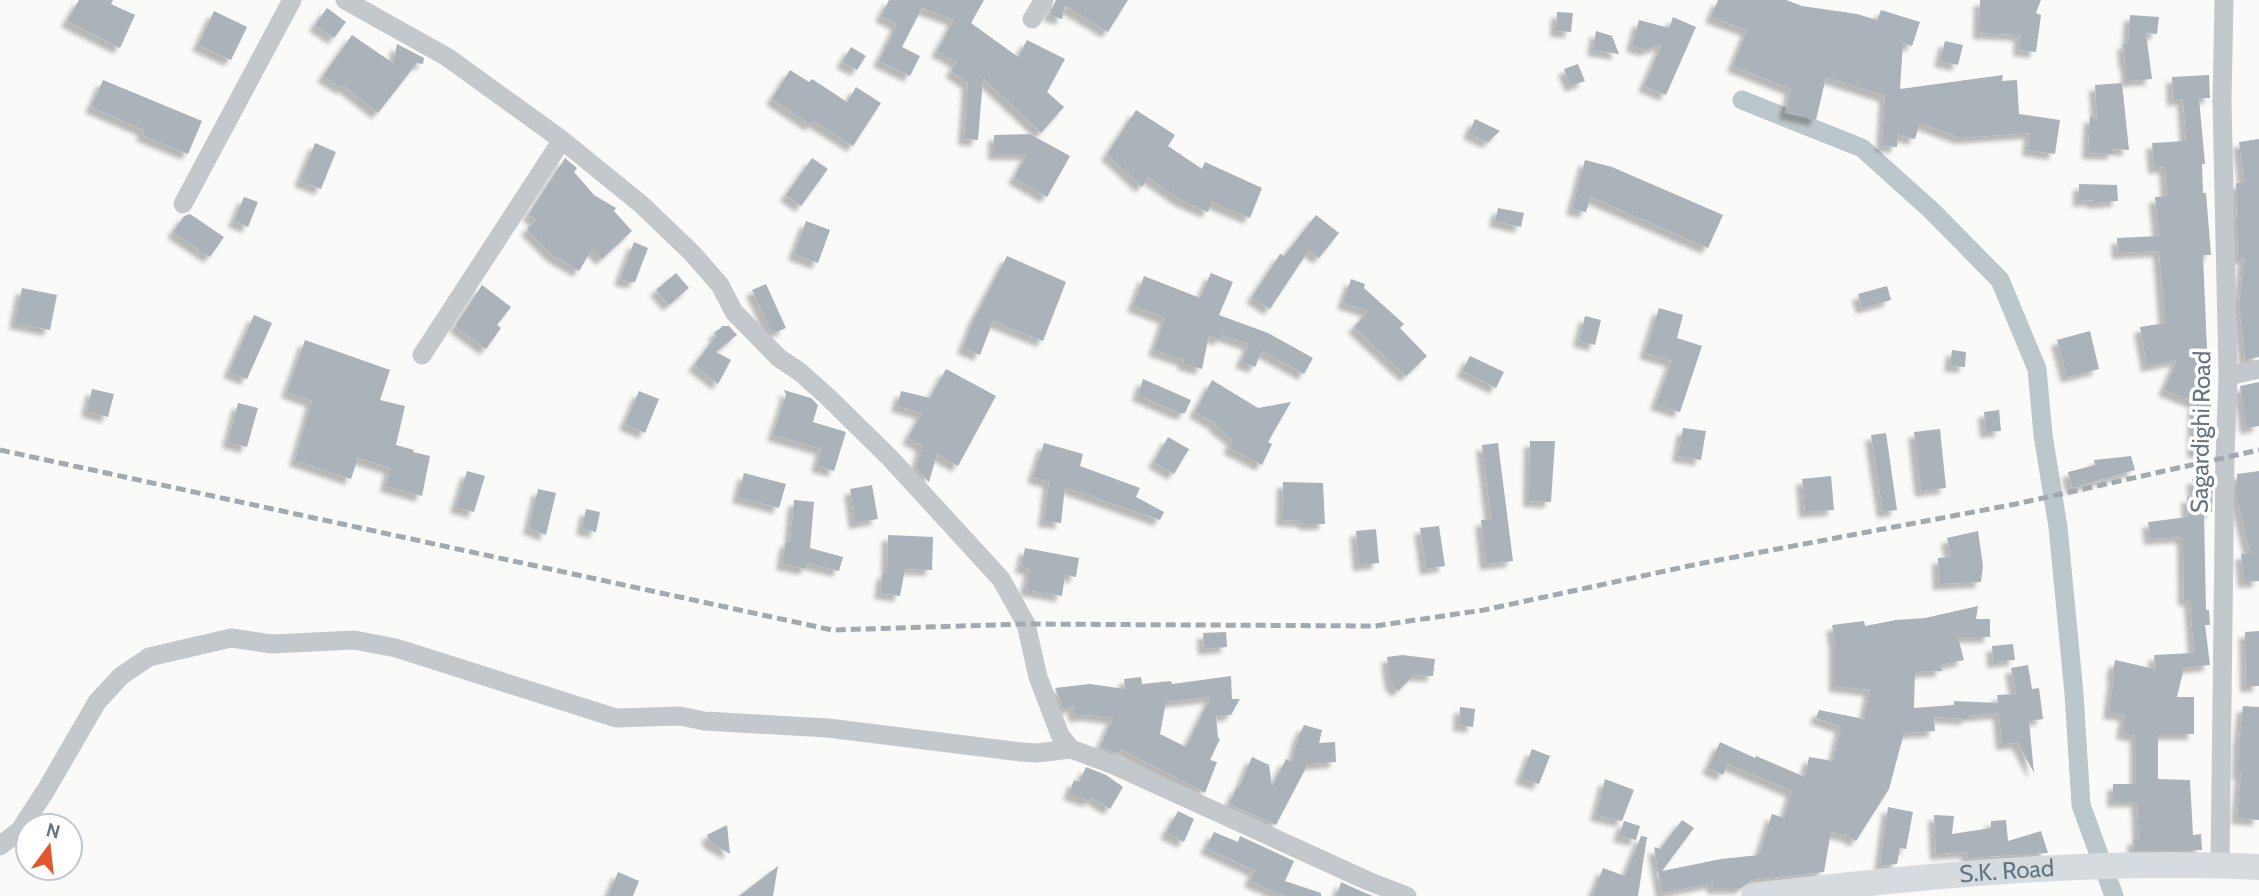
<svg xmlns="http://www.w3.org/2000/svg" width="2259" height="896" font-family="Cabin,sans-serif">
<defs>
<filter id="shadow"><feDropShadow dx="-6" dy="6" stdDeviation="2" flood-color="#0004"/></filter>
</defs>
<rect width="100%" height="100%" fill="#fafaf8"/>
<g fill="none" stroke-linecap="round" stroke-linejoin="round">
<!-- canal -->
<path stroke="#bbc7cb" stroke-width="19" d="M1742,100L1862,148L1931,210L2000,280L2037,369L2043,435L2058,527L2074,694L2081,805L2114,896"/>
</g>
<!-- building -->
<path fill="#aab3b9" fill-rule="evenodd" filter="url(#shadow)" d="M79,0H113L111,4L135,15L120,48L67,21Z
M889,0H984L971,23L1018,57L1027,40L1065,59L1047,92L1064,107L1041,133L983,78L978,140L964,139L968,83L951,71L957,62L937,51L954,20L922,8L902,47L920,56L910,76L879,61L897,24L881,16Z
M1056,0H1128L1108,32L1065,6L1062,19L1049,15Z
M1718,0H1786L1802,6L1857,14L1877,20L1881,10L1920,22L1912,46L1903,43L1900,89L2003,75L2002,81L2017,80L2019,114L2060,120L2055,154L2028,150L2030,133L1961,138L1920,123L1915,139L1898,135L1897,147L1882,146L1885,96L1826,77L1816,120L1785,113L1791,89L1733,66L1747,30L1711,17Z
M1980,0H2041L2036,13L2041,15L2036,52L2019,50L2020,35L1979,33Z
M327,8L346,22L334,38L315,25Z
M214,11L247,27L231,60L198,45Z
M1557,12L1573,13L1571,32L1556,31Z
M2130,15L2159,17L2157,34L2146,33L2152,79L2127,81V64H2125L2123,44L2128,43Z
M1673,17L1696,27L1666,95L1644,86L1662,44L1646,50L1632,46L1639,20L1669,28Z
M1596,31L1612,36L1619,54L1593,50Z
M352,35L393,63L397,44L424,58L423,64L417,63L378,113L344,86L342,88L323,76Z
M1945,41L1963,45L1958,65L1940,61Z
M851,47L866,56L857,70L842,62Z
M1578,64L1585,81L1571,86L1564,69Z
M790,70L809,82L812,79L847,102L856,87L881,103L853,146L814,121L811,125L772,99Z
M2209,75L2210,98H2199L2205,164H2202L2203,193H2206L2211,255H2203L2208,373H2211L2208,404H2211L2210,452H2193L2194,404L2197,403L2164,390L2177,360L2147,366L2140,327L2165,323L2159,251L2118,253L2117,238L2159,236L2155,197L2167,196L2165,167L2154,168L2152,143L2186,141L2183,99L2173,100L2172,77Z
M103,80L202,121L188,154L142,135L144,130L91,107Z
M2122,83L2129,150L2113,149L2114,154L2088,153L2090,116L2097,118L2095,85Z
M1136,110L1175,135L1168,146L1202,169L1205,162L1262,188L1250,218L1212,202L1208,212L1181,200L1148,177L1142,187L1107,154Z
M1475,119L1500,131L1488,142L1469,133Z
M1030,134L1070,156L1047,197L1014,178L1027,154H994V135Z
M2259,139V357L2245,360L2239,305L2244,258H2238L2236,183L2244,182L2239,142Z
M315,143L336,152L321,189L300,181Z
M565,158L577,168L574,172L594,195L616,208L614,211L632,231L602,259L592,249L579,271L552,255L527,229L536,220L528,215Z
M812,158L828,169L801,206L786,195Z
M1585,160L1612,167L1723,215L1708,248L1591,197L1586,212L1572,209Z
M2079,184L2117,185L2118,201L2093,203V200L2079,201Z
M244,197L258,202L248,227L234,221Z
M1498,208L1524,213L1521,227L1495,221Z
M190,214L224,237L210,257L173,232L184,216Z
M1316,215L1339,233L1319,258L1309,250L1270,309L1252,297L1280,254L1284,256Z
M806,221L830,230L818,263L794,254Z
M634,242L648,248L635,282H629L620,279Z
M1007,256L1066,282L1043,341L993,321L980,355L963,348L974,319Z
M676,273L689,288L669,305L656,290Z
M1211,273L1233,282L1219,315L1268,333L1313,358L1304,374L1262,351L1255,367L1241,362L1249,344L1222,335L1220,340L1209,335L1202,369L1183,364L1184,360L1154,350L1165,318L1133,306L1144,276L1200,298Z
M1351,279L1365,284L1364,288L1404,324L1400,328L1427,356L1406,376L1354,327L1368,311L1343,303Z
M766,284L786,328L772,334L752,290Z
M482,285L511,307L497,325L501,328L486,349L455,326Z
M1887,286L1891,300L1862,308L1858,294Z
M22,288L57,295L50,330L15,323Z
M1659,308L1683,315L1677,338L1702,346L1680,412L1656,404L1672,361L1645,353Z
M254,315L272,323L247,379L229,372Z
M1585,316L1601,320L1595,345L1579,341Z
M723,326H729L737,335L716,352L731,360L718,384L694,365L716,336L714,333Z
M2090,331L2099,369L2067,377L2057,340Z
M305,340L390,370L380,400L405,406L396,445L414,450L413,452L430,456L422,496L386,486L390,468L358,458L351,479L295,460L312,401L287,392Z
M1952,350L1966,352L1965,367L1950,366Z
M1470,356L1504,372L1496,388L1462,371Z
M946,369L996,396L958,466L937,454L929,482L916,468L922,446L908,438L922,413L897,406L901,391L930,398Z
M1143,379L1191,400L1185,413H1179L1138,395Z
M1212,380L1258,408L1291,402L1268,442L1272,444L1262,465L1229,448L1233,440L1215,426L1216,424L1195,412Z
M2259,382V426L2246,428L2240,386Z
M92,389L114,394L108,417L87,411Z
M784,390L811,398L818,405L813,422L846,432L834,471L817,466L822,449L773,435L786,395Z
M639,391L659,399L645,433L625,424Z
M238,403L258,408L247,447L228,442Z
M1999,410L2001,431L1986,432L1984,412Z
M1683,428L1706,431L1701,460L1678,456Z
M1940,429L1946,488L1921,491L1914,432Z
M1886,433L1897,510L1883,512L1871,435Z
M1168,437L1189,449L1174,474L1154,462Z
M1530,441H1555L1551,502L1529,501Z
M1044,443L1083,454L1080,466L1140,488L1136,497L1164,512L1160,520L1065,487L1061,523L1044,521L1049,482L1033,477Z
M1498,443L1513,561L1486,564L1481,520L1491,519L1482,445Z
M2131,456L2135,470L2072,488L2068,472L2095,465L2094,460Z
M467,471L485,476L474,512L456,507Z
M2259,471V581L2244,582L2241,554L2250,553L2237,500V474Z
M744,473L786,484L779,508L738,497Z
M1831,476L1834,510L1805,512L1802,479Z
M2210,476L2213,477L2212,512H2204L2206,610H2209L2210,625H2205L2210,665L2184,668L2177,697H2194V734H2158V779L2190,780L2193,835L2201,834L2202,850H2134L2133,839L2139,838L2137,801H2113V784H2136V736L2122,733L2125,715L2109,713L2114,676L2112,675L2115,660L2155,669L2154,655L2194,653L2190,600H2184L2183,540L2181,537L2150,539L2148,522L2188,517L2187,497H2195L2192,479Z
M1283,482L1323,483L1325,524H1304V521L1282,520Z
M872,485L878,519L855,523L850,489Z
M538,489L556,493L546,535L529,528Z
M794,500L814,502L810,548L843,557L839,571L808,563L806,569L782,564L786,541L790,542Z
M586,509L600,512L596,532L582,529Z
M1439,526L1445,566L1426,569L1420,528Z
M1376,529L1379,563L1359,565L1356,531Z
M1978,531L1983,566L1981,582L1939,584L1938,558L1951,557L1947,538Z
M888,535L933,537L932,570L905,569L900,596L880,593L883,572L887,573Z
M1025,548L1079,558L1076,577L1065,575L1062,596L1026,590L1030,569L1021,567Z
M1978,606L1976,619H1990V637H1958L1964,660L1941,665L1942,671L1915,672L1914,708L1954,705V701L1998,703L1997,695L2016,694L2011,668L2028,665L2032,689L2039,688L2043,719L2029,721L2034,773L2018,743L2002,744L1999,713L1967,716V719L1934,717L1935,731L1904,733L1889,789L1856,841L1848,836L1831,832L1824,872L1752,880L1741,888H1713V883L1662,893L1654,847L1660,849L1682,820L1694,828L1662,871L1721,859L1759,855L1772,814L1784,818L1792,791L1728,764L1723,775L1708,768L1720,742L1755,758L1756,756L1805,777L1809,757L1833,761L1841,727L1816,718L1819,710L1864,719L1870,690L1835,686V643L1832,625L1864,621L1865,626L1896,620L1925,618Z
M2259,631V686H2246L2245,632Z
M1226,632L1227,647L1204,649L1203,633Z
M2013,644L2015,660L1993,662L1992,646Z
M1402,655L1435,659L1433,676L1414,675L1398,691L1391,684L1387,657Z
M1231,676L1232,699H1240L1231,715L1216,716L1218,738L1220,739L1210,760L1217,762L1205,793L1121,749L1119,753H1116L1100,747L1113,718L1088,715L1075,716L1073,706L1064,710L1055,688L1090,684L1125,689L1124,679L1141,677L1142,684L1171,681L1172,684ZM1211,697L1186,747L1160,734L1166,702Z
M2243,706L2259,707V820L2237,818L2241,773H2238L2239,743Z
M1460,707L1475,709L1473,727L1459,725Z
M1304,725L1322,730L1319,743L1335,742L1336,762L1308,764L1276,825L1229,804L1237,787L1239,788L1252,757L1269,765L1272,786L1286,759L1292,762L1299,735Z
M1532,749L1550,756L1539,784L1521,778Z
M1086,767L1106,775L1123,787L1110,809L1091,797L1090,801L1069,794L1074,780L1079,782Z
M1605,779L1634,790L1622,821L1596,815Z
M1888,807L1913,812L1906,849L1900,848L1897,864L1880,866Z
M1178,811L1194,819L1184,842L1166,833Z
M1934,815L1954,816L1952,834L1991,828V821L2006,820L2008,841L2041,831L2048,853L1968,858L1967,852L1936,854Z
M1624,821L1640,826L1636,840L1619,836Z
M727,825L730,854L711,843L707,835Z
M1214,832L1238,842L1240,836L1294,861L1285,881L1321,893V896H1285L1250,881L1254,871L1258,872L1206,848Z
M1641,836L1647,837L1638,896H1592L1603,868L1625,876Z
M778,866L773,896H739Z
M618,872L639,881L633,896H608Z
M1341,882L1363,892L1373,896H1337Z"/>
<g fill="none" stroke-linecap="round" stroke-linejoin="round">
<!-- minor -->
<path stroke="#c3c8cc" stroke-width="19" d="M345,0L447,57L562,140L642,205L692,253L720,285L734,312L779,358L800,372L829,398L890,458L1001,579L1026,624L1038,677L1060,735L1071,749L1114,765L1368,881L1407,896
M1032,19L1044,0
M183,204L292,0
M422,355L562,140
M2228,376L2259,369
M0,846L20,830L46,790L97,702L121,676L149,657L231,638L272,644L354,640L396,648L616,718L680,716L704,721L828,728L1021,752L1037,753L1071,749
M2220,865L2225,457L2228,376L2222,102L2224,0"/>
<!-- secondary -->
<path stroke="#d6dbdf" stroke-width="26" id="s1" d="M1754,896C1921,876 2090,859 2259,867"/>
<!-- rail -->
<path stroke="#a2aab0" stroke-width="5" stroke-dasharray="10 5" stroke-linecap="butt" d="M0,450L832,630L1026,624L1375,626L1484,610L1698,564L2016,504L2259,450"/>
</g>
<g text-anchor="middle" stroke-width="7" stroke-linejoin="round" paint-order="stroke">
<!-- street labels -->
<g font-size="24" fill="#657683" stroke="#fff">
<text transform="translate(2201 432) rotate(-89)" y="8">Sagardighi Road</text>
<text dy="8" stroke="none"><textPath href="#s1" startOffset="254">S.K. Road</textPath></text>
</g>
</g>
<!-- north arrow -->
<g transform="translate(49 847) rotate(15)"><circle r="33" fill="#ffffff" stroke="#c1c8cd" stroke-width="2"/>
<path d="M0-5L12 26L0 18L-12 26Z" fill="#e4572e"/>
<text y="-10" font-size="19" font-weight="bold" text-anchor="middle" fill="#657683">N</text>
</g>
</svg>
